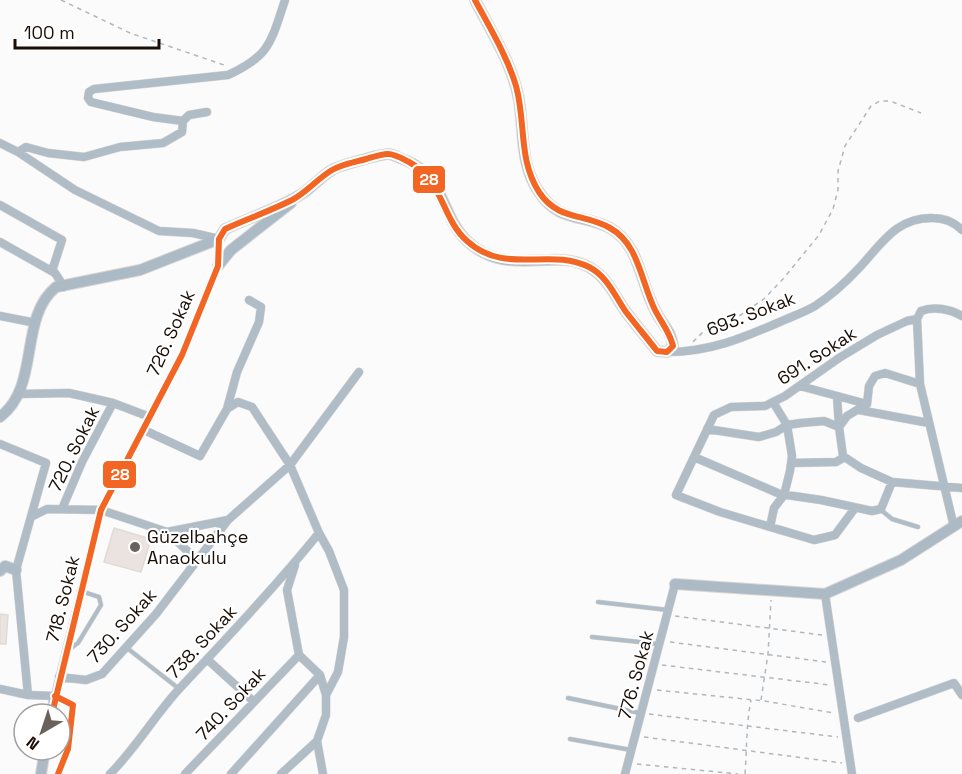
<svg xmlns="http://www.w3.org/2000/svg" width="962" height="774" font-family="'Space Grotesk',sans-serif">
<rect width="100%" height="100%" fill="#fbfbfb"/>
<!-- building -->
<path fill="#eae3df" stroke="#e1dbd7" stroke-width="1.5" d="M114,528L151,539L141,572L104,562Z
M0,614L8,615L6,644H0Z"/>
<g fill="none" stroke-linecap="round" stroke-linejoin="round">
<defs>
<path id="lane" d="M881,510L892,519L918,527
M598,602L668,610
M592,637L659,644
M127,648L178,688
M67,651L78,643L101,605L99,597L81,591
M57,697L73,705C71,730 71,752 58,774
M568,698L640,713
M570,739L631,750"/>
<path id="street" d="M183,121L189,115L207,112
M0,143L18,152L75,190L159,231L193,233L219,239L218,266L182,355L101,510L55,696L28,695L0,689
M18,152L26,147L48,153L84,157L120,147L163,143L182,132L183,121L153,117L91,102L88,98L89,92L94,89L228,75C270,56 271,42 285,0
M0,205L62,240L52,271
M0,242L55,273L64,287
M0,316L36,323
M667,352C710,352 743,338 782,321C793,316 805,312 815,306C832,295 847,281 860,267C882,243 897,217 933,218C944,218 954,222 962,230
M800,386L867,404
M18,394L69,393L113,403L150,417
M837,396L839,427
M227,409L237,372L259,322L261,307L249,300
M859,410L929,423
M839,427L847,416L867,404L869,386L875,376L885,373L920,384
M707,429L759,437L776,432L787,425L801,423L824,421L839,427L843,456L861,468L892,482L962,488
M144,430L200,456L227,409L238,402L252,407L290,465L319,533L329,551L344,590V637L338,672L326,695
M0,444L46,463L16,570L28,695
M694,457L780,494L821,500L872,511L881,509L892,482
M791,463L836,462L843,458V456
M855,508L835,535L814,540L720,512L676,495L714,415L731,407L765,406L785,396L839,358L877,335L907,321L917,319
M62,509L82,462L113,403
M31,517L47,509L101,510L167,532L228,520
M770,527L774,508L784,495L790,471L792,456L787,425L773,402
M954,527L920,384L917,319L921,311C934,306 950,309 962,316
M167,532L196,559
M295,565L287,590L299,655L320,675L326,695V715L317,741L323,774
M825,594L852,774
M208,660L253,701
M59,677L86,680L102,674L156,614L228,520L290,465L359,372
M858,718L954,683L962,695
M110,774C136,748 155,715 180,688C227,638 275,587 319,533
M185,774L299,655
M231,774L320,675
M281,774L317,741
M625,774L675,584"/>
<path id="secondary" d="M218,266L231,250L291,203
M0,417C41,386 18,318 56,287L140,270L219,239L225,229C249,218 277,209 300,195C311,189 320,177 332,170C337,166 382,154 388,154C393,154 401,159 405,160C446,177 440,215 467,241C508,279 552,247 589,267C608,278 614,295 626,312C636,325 647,338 657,351L667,352L673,346C671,330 661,323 655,310C640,282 640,245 610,228C584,214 559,223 539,192C520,165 524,131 519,100C513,65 491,31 475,0
M0,571L5,566L16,570
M675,584L825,594L901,560L962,521
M52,714L55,696
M41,774L45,750"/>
</defs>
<!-- lane casing -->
<use href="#lane" stroke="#d7d5d4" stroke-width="5"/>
<!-- street casing -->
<use href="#street" stroke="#d7d5d4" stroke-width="9"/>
<!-- secondary casing -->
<use href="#secondary" stroke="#d7d5d4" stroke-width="12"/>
<!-- path -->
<path stroke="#b0b8be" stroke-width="1.5" stroke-dasharray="4.5 4.5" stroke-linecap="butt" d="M61,0L130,33L227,66
M693,342L704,331L739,316L764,299L783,279L819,235L833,209L838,190V171L845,146L871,106L880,101H890L921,113
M675,616L822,635
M670,642L826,662
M662,665L830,685
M657,690L764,701L834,713
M761,700L768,654L771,600
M649,714L838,737
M644,737L842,763
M637,764L738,774
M745,774C747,749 746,725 751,700"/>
<!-- lane -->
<use href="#lane" stroke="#b0bdc7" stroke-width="4"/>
<!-- street -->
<use href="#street" stroke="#b0bdc7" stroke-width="8"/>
<!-- secondary -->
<use href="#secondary" stroke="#acbac5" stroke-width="10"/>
<defs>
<path id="bus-1" d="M55,696L73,705L68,749L58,774
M52,714L101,510L182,355L218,266L219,239L225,229C247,219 270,211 292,200C307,192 317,179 332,170C342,164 355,162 366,159C373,157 381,154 388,154C395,154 403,159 409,162C444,181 441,218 467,241C506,276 549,247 589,267C607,276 615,296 626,312C636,325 647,338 657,351L667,352L673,346C670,332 661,322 655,310C641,282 639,244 610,228C584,213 558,221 539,192C518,160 526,121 516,86C507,56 490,28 475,0"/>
</defs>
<!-- bus-1 casing -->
<use href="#bus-1" stroke="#fff" stroke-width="10"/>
<!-- bus-1 -->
<use href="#bus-1" stroke="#f26522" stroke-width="6"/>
</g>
<!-- markers -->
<circle fill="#68615c" stroke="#fff" stroke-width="2" cx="135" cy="547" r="6"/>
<g text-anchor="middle" stroke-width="4.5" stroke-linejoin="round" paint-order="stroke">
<!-- street labels -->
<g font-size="18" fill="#190e07" stroke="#fff">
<text transform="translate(751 314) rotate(-21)" y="6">693. Sokak</text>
<text transform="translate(171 333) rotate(-66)" y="6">726. Sokak</text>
<text transform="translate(817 356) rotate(-33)" y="6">691. Sokak</text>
<text transform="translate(74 449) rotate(-64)" y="6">720. Sokak</text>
<text transform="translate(63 599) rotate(-76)" y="6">718. Sokak</text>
<text transform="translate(122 626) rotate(-48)" y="6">730. Sokak</text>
<text transform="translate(202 642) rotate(-47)" y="6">738. Sokak</text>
<text transform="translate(636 675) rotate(-75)" y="6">776. Sokak</text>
<text transform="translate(231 704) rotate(-47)" y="6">740. Sokak</text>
</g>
<!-- poi labels -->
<g font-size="18" fill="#190e07" stroke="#fff" text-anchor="start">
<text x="147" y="543">Güzelbahçe<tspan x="147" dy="21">Anaokulu</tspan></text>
</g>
</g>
<g stroke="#fff" stroke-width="2">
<rect x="412" y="165" width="34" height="29" rx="6" fill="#f26522"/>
<rect x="102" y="460" width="35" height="29" rx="6" fill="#f26522"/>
</g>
<g font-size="16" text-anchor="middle" font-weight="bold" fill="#fff">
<text x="429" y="185">28</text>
<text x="120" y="480">28</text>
</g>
<!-- north arrow -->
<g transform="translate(42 732) rotate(219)"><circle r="28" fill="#ffffff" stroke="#a39f9c" stroke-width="1.5"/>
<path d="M0-4.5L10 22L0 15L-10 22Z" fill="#68615c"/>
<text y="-9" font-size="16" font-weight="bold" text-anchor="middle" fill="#190e07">N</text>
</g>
<!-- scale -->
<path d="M15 39v9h144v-9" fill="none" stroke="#190e07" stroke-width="3"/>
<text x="24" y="39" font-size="18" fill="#190e07" stroke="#ffffff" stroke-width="4.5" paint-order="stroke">100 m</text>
</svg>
